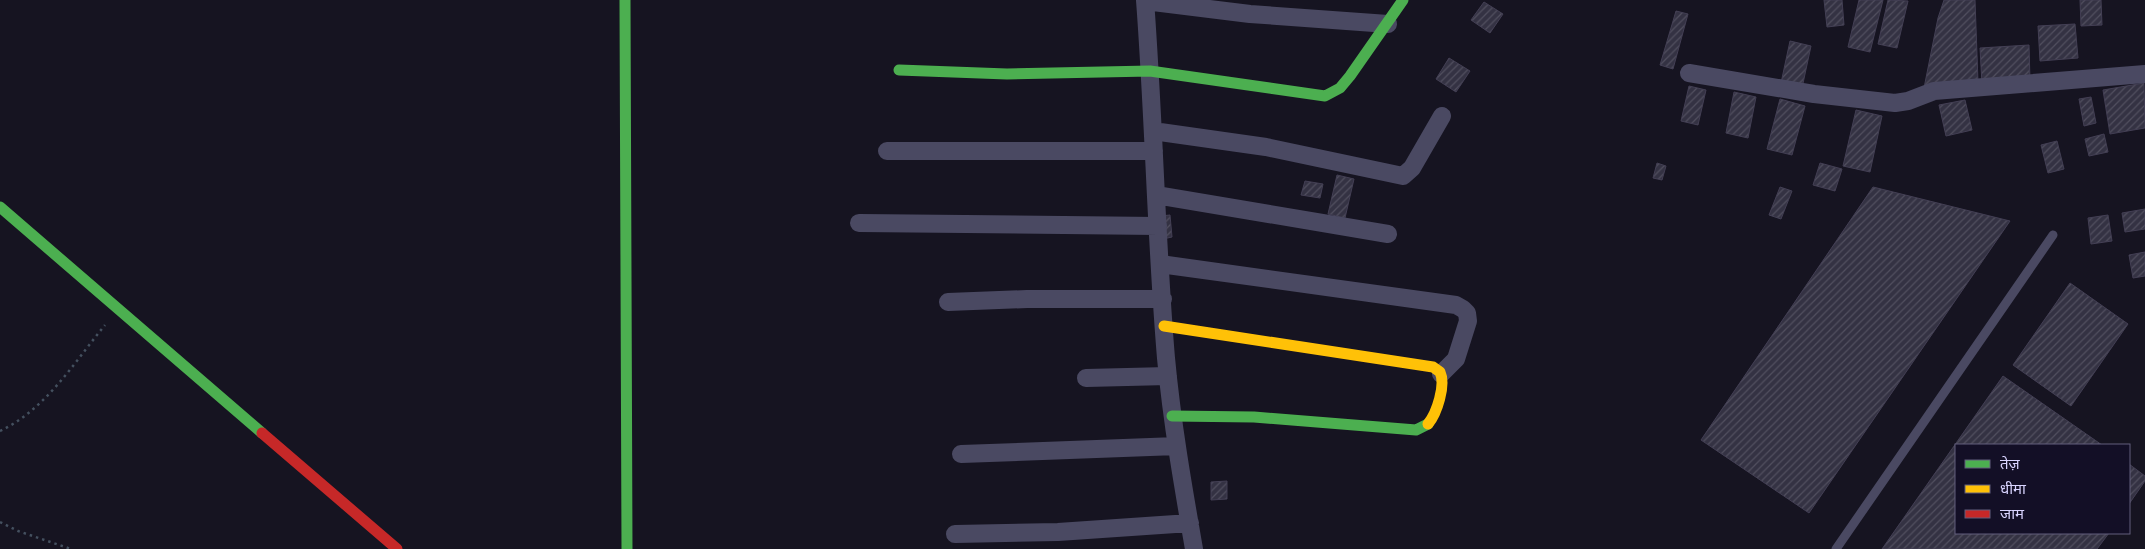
<svg xmlns="http://www.w3.org/2000/svg" width="2145" height="549" font-family="'Public Sans','Noto Sans Devanagari',sans-serif">
<defs>
<pattern id="building-hatch" width="6" height="6" patternUnits="userSpaceOnUse" patternTransform="scale(1.25)"><rect width="6" height="6" fill="#343243"/><path d="M-1 1l2-2M0 6l6-6M5 7l2-2" fill="none" stroke="#514f5f"/></pattern>
</defs>
<rect width="100%" height="100%" fill="#161421"/>
<!-- building -->
<path fill="url(#building-hatch)" stroke="#433f54" d="M1824,0H1842L1844,25L1827,27Z
M1859,0H1883L1870,52L1848,47Z
M1888,0L1908,1L1897,48L1878,44Z
M1944,0H1975L1978,82L1924,88L1938,18Z
M2080,0H2101L2102,25L2081,26Z
M1484,2L1503,14L1490,33L1471,20Z
M1676,11L1688,14L1673,69L1660,65Z
M2075,24L2078,58L2040,61L2038,26Z
M1790,41L1811,46L1802,88L1781,83Z
M2029,45L2030,81L1982,84L1980,48Z
M1449,58L1470,71L1456,92L1436,79Z
M2144,83L2145,128L2110,134L2103,90Z
M1689,86L1706,90L1698,125L1681,121Z
M1734,92L1756,97L1748,138L1726,133Z
M2091,97L2096,123L2084,126L2079,99Z
M1780,99L1805,106L1792,155L1767,149Z
M1965,100L1972,130L1946,136L1939,105Z
M1856,110L1882,116L1870,172L1843,166Z
M2104,134L2108,152L2089,156L2085,139Z
M2057,141L2064,169L2048,173L2041,145Z
M1657,163L1666,166L1662,180L1653,178Z
M1820,163L1842,169L1835,191L1813,185Z
M1337,175L1354,179L1345,218L1328,214Z
M1305,181L1323,184L1320,198L1301,195Z
M1780,187L1792,191L1781,219L1769,215Z
M1873,187L2010,221L1809,513L1701,440Z
M2145,209V229L2125,232L2122,213Z
M1170,215L1172,237L1163,239L1160,216Z
M2108,215L2112,241L2091,244L2088,218Z
M2145,252V276L2133,278L2129,255Z
M2070,283L2128,324L2071,406L2013,365Z
M2003,376L2102,445H1956V533H2109L2097,549H1882Z
M2129,464L2145,476V481L2129,504Z
M1227,481V499L1211,500V482Z"/>
<g fill="none" stroke-linecap="round" stroke-linejoin="round">
<!-- path -->
<path stroke="#44505f" stroke-width="2.5" stroke-dasharray="2.5 4" stroke-linecap="butt" d="M0,431C46,409 73,364 105,325
M0,522L18,531L71,549"/>
<!-- lane -->
<path stroke="#4a4962" stroke-width="9" d="M1836,549L2053,235"/>
<!-- street -->
<path stroke="#4a4962" stroke-width="18" d="M1145,0C1154,119 1156,239 1166,358C1172,423 1183,486 1194,549
M1145,1L1250,14L1388,24
M1689,73L1814,94L1895,103L1908,101L1934,91L2145,74
M1153,131L1266,147L1403,176L1412,168L1442,116
M887,151H1154
M1156,195L1388,234
M859,223L1158,226
M1160,264L1456,305L1463,309L1467,313L1468,321L1456,359L1441,374
M948,302L1027,299H1163
M1086,378L1168,376
M961,454L1177,446
M955,534L1058,532L1190,523"/>
<!-- fast -->
<path stroke="#4caf50" stroke-width="11" d="M625,0L627,549
M899,70L1007,74L1150,71L1325,96L1340,88L1350,76L1403,0
M0,207L262,433
M1172,416L1254,417L1416,430L1428,424"/>
<!-- slow -->
<path stroke="#ffc107" stroke-width="11" d="M1164,326L1433,367L1440,372C1446,385 1437,413 1428,424"/>
<!-- jam -->
<path stroke="#c62828" stroke-width="11" d="M262,433L397,549"/>
</g>
<!-- legend -->
<rect x="1955" y="444" width="175" height="90" fill="#130f26" stroke="#625e7d"/>
<rect x="1965" y="460" width="25" height="8" fill="#4caf50" stroke="#625e7d"/>
<text x="2000" y="469" font-size="15" fill="#d9d4ff">तेज़</text>
<rect x="1965" y="485" width="25" height="8" fill="#ffc107" stroke="#625e7d"/>
<text x="2000" y="494" font-size="15" fill="#d9d4ff">धीमा</text>
<rect x="1965" y="510" width="25" height="8" fill="#c62828" stroke="#625e7d"/>
<text x="2000" y="519" font-size="15" fill="#d9d4ff">जाम</text>
</svg>
